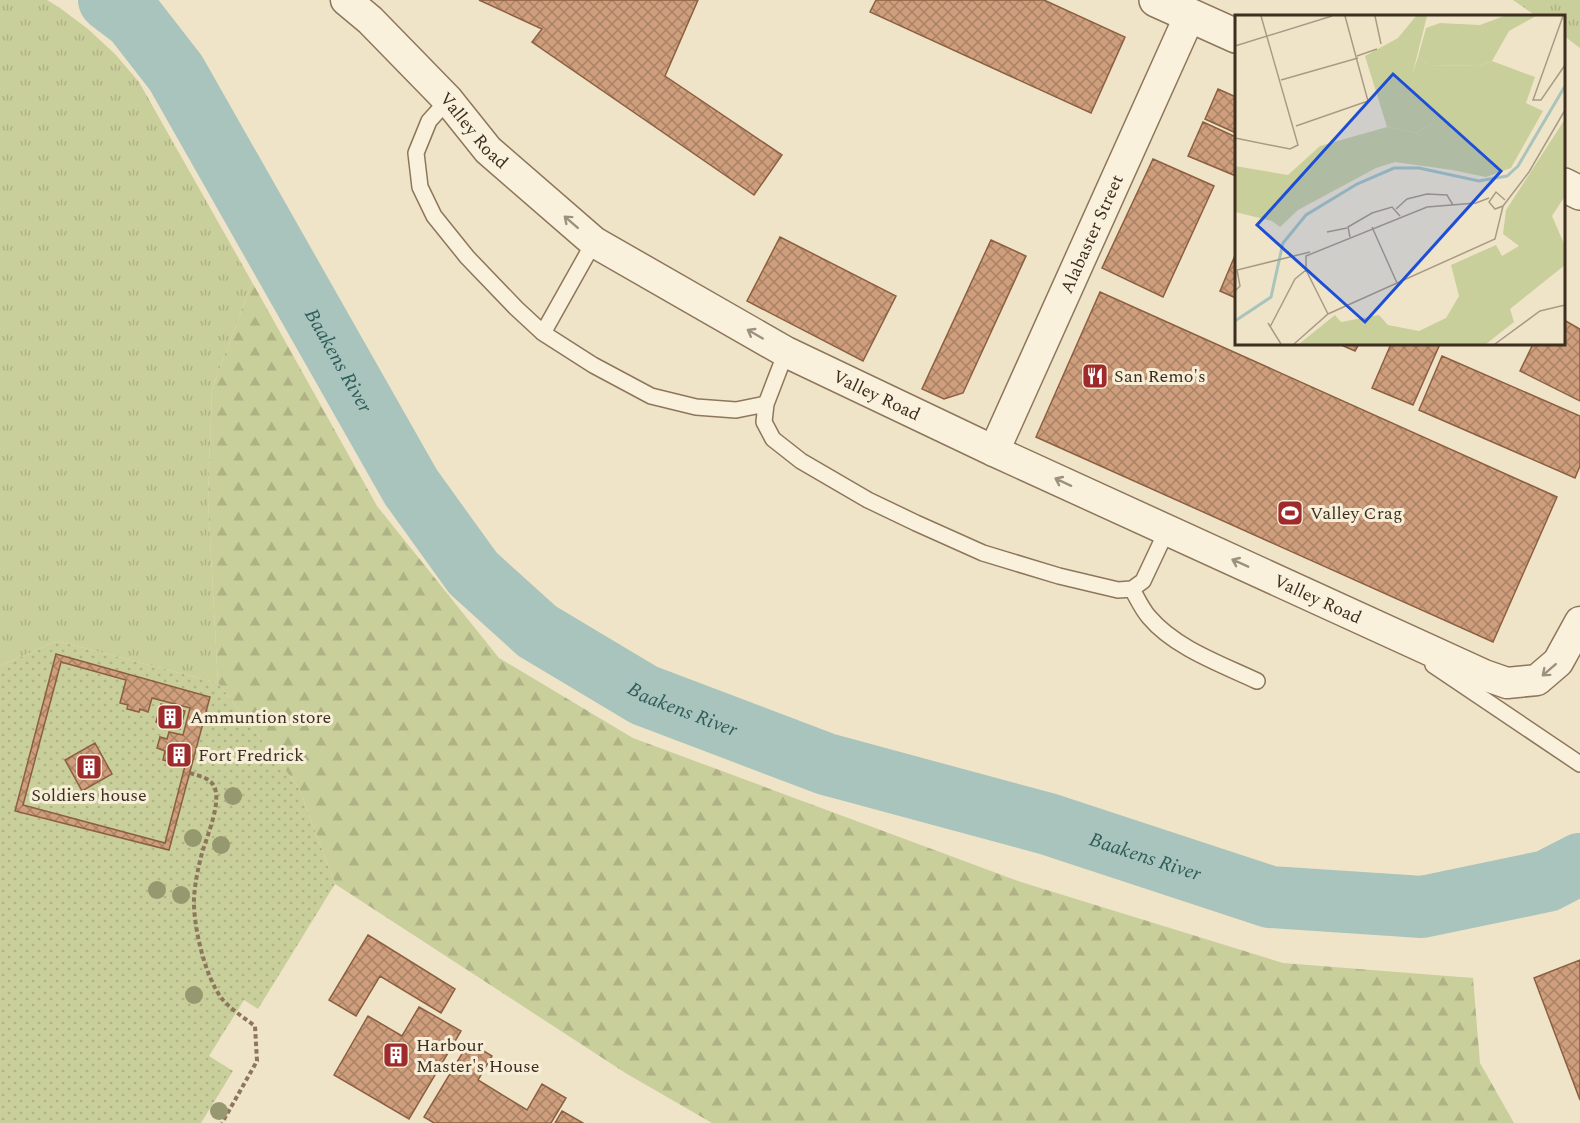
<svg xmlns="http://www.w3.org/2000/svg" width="1580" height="1123" font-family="Spectral,serif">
<defs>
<pattern id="grass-tufts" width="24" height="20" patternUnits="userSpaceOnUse" patternTransform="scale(1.5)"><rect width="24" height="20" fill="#c9cf9b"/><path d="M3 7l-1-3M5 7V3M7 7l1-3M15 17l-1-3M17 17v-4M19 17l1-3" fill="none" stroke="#aeb285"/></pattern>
<pattern id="forest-firs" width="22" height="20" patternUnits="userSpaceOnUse" patternTransform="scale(1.5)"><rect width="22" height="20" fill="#c9cf9b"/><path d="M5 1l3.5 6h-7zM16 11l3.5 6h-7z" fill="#aeb285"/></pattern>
<pattern id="park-dots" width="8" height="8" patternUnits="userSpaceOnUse" patternTransform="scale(1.5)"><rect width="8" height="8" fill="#c9cf9b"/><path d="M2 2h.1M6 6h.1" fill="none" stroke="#aeb285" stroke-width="1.8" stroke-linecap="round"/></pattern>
<pattern id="building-cross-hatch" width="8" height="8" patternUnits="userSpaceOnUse" patternTransform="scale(1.5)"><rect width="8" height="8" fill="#cf9f7d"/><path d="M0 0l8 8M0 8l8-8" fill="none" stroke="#a98266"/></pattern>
</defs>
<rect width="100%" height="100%" fill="#f0e4c8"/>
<!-- grass -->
<path fill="url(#grass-tufts)" d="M0,0H47L60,8L88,29L115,54L139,82L252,282L212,389L208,500L218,683L57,641L0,666Z
M1513,0H1580V48L1564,36V16H1536Z"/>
<!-- forest -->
<path fill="url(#forest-firs)" d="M252,282L377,506L499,658L633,738L1021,882L1283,963L1473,978L1480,1063L1514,1123H712L627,1074L335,884L299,788L218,683L208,500L212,389Z"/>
<!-- park -->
<path fill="url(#park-dots)" d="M57,641L218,683L299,788L335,884L258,1009L244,1000L209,1056L233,1071L201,1123H0V666Z"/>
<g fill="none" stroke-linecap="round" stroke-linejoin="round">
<!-- river -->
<path stroke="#a9c4bc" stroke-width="62" id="s1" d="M109,0L134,19L176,73L411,487L473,573L537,631L644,695L826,764L1048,824L1270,897L1422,907L1547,881L1580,864"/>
</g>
<!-- building -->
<path fill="url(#building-cross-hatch)" stroke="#8d5f41" stroke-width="1.5" fill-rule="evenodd" d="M479,0H698L665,76L782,155L754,195L532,42L542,29Z
M876,0H1044L1125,37L1091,113L870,12Z
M1218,89L1236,97V133L1205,119Z
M1203,122L1236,137V176L1188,156Z
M1153,159L1214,186L1163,297L1102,268Z
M780,237L896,296L863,361L747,301Z
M991,240L1026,256L963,393L944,399L922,389Z
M1236,253V298L1220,291Z
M1100,292L1557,497L1493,642L1036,437Z
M1564,320L1580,329V401L1520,371L1533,344H1564Z
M1339,344H1359L1355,351Z
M1391,344H1440L1413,405L1372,388Z
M1442,356L1580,416V466L1575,478L1419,410Z
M56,654L210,697L169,850L15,811ZM61,662L126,680L120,703L128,705L127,709L139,712L140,709L148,712L152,698L190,708L183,735L169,732L167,739L160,737L157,748L165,751L163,760L185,766L165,843L23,805Z
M161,704L185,711L180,729L156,722Z
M95,743L112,774L82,791L65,760Z
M368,935L455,989L441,1013L380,976L356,1016L329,1000Z
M1580,960V1100L1534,978Z
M419,1007L461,1031L409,1119L334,1075L368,1016L402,1036Z
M469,1042L492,1056L478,1080L527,1110L542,1084L566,1098L551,1123H434L424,1117Z
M562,1111L583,1123H555Z"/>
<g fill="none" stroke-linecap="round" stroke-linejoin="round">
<defs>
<path id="service" d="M448,100L429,121L416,153L420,187L434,216L467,257L516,308L543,333L593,365L651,396L696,407L736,410L766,404
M543,333L594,242
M786,352L766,404L764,422L773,439L801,461L868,500L916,523L983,553L1059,576L1118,590L1132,589L1143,581L1167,530
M1132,589C1137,598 1142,609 1149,617C1175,648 1221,664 1257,681
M1433,665L1580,764"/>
<g id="minor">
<path id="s2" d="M346,0L370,20L448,100L488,150L594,242L786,352L994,451L1484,675L1507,683L1537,680L1558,662L1580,622"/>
<path id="s3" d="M994,451L1190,15"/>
</g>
<path id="tertiary" d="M1156,0L1236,36
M1564,185L1580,193"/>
</defs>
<!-- service casing -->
<use href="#service" stroke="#8d765c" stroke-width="18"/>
<!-- minor casing -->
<use href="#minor" stroke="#8d765c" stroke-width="33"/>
<!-- tertiary casing -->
<use href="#tertiary" stroke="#8d765c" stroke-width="36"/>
<!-- path -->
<path stroke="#8d765c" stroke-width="4" stroke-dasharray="4.5 3" stroke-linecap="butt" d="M190,773C198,776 209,777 214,786C222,802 207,836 202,853C198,868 195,883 194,898C193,926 205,978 223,1000C232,1010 244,1018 255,1026L257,1061L222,1123"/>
<!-- service -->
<use href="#service" stroke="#faf1dc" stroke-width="15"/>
<!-- minor -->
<use href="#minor" stroke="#faf1dc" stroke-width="30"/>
<!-- tertiary -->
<use href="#tertiary" stroke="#faf1dc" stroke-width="33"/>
</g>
<!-- trees -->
<g fill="#96986f">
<circle cx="233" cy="796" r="9"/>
<circle cx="193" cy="838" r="9"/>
<circle cx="221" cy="845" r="9"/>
<circle cx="157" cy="890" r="9"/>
<circle cx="181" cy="895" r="9"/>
<circle cx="194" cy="995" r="9"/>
<circle cx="219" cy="1111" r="9"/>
</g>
<!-- one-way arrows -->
<defs><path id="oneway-shaft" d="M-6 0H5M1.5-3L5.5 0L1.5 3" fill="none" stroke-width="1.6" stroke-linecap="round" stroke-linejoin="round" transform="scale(1.5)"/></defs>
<g stroke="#9c907e">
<use href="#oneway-shaft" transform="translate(571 222) rotate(-139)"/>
<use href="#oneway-shaft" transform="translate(755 334) rotate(-150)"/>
<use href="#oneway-shaft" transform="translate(1063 482) rotate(-155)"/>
<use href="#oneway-shaft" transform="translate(1240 563) rotate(-156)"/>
<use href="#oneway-shaft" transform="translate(1549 670) rotate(139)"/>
</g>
<!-- icons -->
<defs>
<symbol id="restaurant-square" viewBox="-11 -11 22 22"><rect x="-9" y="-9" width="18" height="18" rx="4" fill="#9e2a2b" stroke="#f7eed8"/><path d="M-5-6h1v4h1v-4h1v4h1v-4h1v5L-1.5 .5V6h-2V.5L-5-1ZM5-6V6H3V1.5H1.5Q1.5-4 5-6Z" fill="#fff"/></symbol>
<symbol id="stadium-square" viewBox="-11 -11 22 22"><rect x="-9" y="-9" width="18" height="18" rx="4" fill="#9e2a2b" stroke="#f7eed8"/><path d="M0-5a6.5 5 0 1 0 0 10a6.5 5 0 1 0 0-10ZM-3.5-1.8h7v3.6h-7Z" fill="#fff"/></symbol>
<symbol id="building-square" viewBox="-11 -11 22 22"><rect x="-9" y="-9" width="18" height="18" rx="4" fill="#9e2a2b" stroke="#f7eed8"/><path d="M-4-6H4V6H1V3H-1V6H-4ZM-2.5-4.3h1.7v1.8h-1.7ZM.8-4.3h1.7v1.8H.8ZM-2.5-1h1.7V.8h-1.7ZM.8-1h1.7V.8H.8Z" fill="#fff"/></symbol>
</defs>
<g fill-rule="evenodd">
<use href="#restaurant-square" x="1080" y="361" width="30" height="30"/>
<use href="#stadium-square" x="1275" y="498" width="30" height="30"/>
<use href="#building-square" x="155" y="702" width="30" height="30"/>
<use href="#building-square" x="164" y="740" width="30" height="30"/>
<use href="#building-square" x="74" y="752" width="30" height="30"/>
<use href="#building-square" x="381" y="1040" width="30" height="30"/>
</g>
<g text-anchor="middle" stroke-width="6" stroke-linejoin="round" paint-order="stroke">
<!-- street labels -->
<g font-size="18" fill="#3d2e20" stroke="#f7eed8">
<text dy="6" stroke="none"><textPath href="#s2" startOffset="183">Valley Road</textPath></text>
<text dy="6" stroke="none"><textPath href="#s3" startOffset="238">Alabaster Street</textPath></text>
<text dy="6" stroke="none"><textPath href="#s2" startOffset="669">Valley Road</textPath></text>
<text dy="6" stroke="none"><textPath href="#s2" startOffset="1155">Valley Road</textPath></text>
</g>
<!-- poi labels -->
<g font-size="18" fill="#3d2e20" stroke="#f7eed8" text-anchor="start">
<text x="1114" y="382">San Remo's</text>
<text x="1310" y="519">Valley Crag</text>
<text x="190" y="723">Ammuntion store</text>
<text x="198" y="761">Fort Fredrick</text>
<text x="89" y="801" text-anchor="middle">Soldiers house</text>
<text x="416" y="1051">Harbour<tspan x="416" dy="21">Master's House</tspan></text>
</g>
<!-- water labels -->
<g font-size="20" font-style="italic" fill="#2f5d5a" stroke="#f7eed8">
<text dy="7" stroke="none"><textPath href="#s1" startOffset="430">Baakens River</textPath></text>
<text dy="7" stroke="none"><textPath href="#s1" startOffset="934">Baakens River</textPath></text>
<text dy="7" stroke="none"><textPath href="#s1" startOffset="1420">Baakens River</textPath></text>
</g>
</g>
<!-- overview -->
<g transform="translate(1235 15)">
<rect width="330" height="330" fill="#f0e4c8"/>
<path d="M183,42L194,50L244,51L257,46L300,62L291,88L308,96L276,153L251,162L217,155L210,142L182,118L200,106L178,57ZM330,104V181L317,201L330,231V250L275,294L279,307L251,329H64L100,300L106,307L144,300L153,310L184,316L211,303L224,281L216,250L261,230L267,241L284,231L268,219L271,195Z" fill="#c9cf9b"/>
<path d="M269,1H301L274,16L257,46L244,51L194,50L183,42L191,13L205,8L245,10ZM152,112L182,118L211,142L217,155L160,147L141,153L63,195L45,212L37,206L0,197V151L53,160L85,131Z" fill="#c9cf9b"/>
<path d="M181,1H192L178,57L207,85L200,106L182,118L152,112L130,41L163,23Z" fill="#c9cf9b"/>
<path fill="none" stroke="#a9c4bc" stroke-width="3" d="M0,306L36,282L48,228L71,200L122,169L159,153H184L244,166L272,161L283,151L330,71"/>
<path fill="none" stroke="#a89b85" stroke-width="1.5" d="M140,1L146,29M328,1L298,85H306L330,50M0,31L97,1M122,41L142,34M46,65L123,43M61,111L133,86L110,1M0,123L55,134L63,130L26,1M270,185L261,177L254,187L260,194L268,191L294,157L330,95M161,194L172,184L192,179L212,180L218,190M137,212L162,268M92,217L112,213M115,222L113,212L137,198L157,192L165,201M0,276L5,271L2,255L75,237M93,299L71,255V241L192,192L241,188L254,183M33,308L46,329M35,312L60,264L71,255M59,329L93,299L260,224L268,191M260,329L305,296L330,290"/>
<path fill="#1d4ed8" fill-opacity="0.15" stroke="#1d4ed8" stroke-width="3" d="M158,59L266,156L130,307L22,210Z"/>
<rect width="330" height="330" fill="none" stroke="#3d2e20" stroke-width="3"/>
</g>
</svg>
